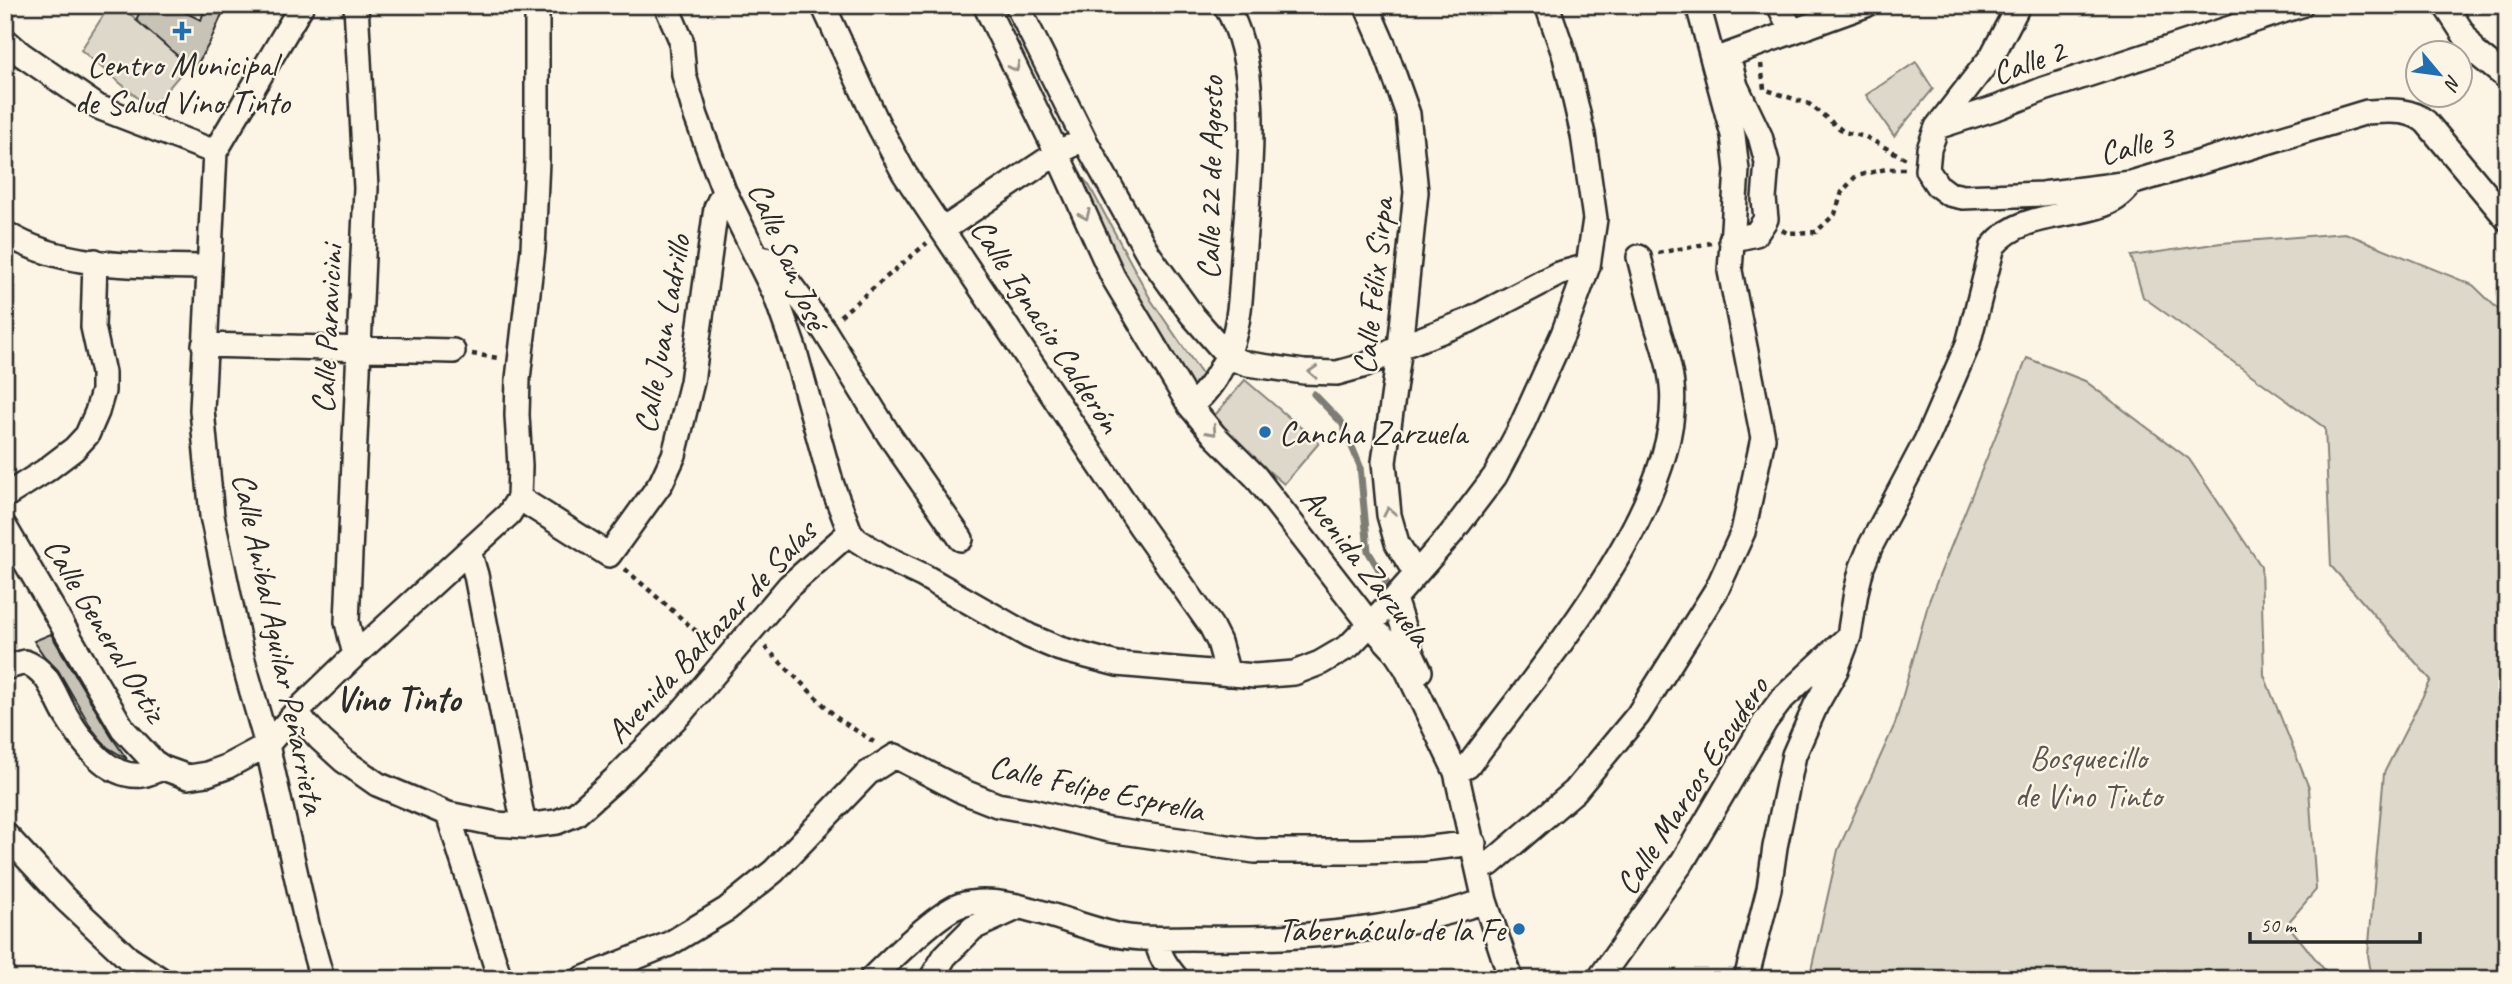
<svg xmlns="http://www.w3.org/2000/svg" width="2512" height="984" font-family="Caveat,sans-serif">
<rect width="100%" height="100%" fill="#fcf5e5"/>
<filter id="ink" filterUnits="userSpaceOnUse"><feTurbulence type="fractalNoise" baseFrequency=".0143" numOctaves="2"/><feDisplacementMap in="SourceGraphic" scale="14" xChannelSelector="R" yChannelSelector="G"/><feConvolveMatrix kernelMatrix="1 2 1 2 8 2 1 2 1" color-interpolation-filters="sRGB"/></filter>
<g filter="url(#ink)">
<!-- green -->
<path fill="#ded8ca" stroke="#84827a" stroke-width="2" d="M110,5H120L188,65L151,109L81,50Z
M1916,62L1933,89L1894,136L1866,95Z
M1077,171L1089,185L1151,300L1203,376L1199,388L1188,391L1068,175Z
M2345,233L2473,285L2507,318V979H2372L2368,955L2384,773L2431,680L2331,566L2325,428L2143,297L2131,256L2221,243Z
M2027,358L2085,381L2189,459L2261,566L2264,675L2309,788L2316,890L2287,924L2332,979H1809L1838,850L1895,724L1929,601Z
M1245,380L1319,443L1284,484L1210,421Z"/>
<g fill="none" stroke-linecap="round" stroke-linejoin="round">
<!-- stream -->
<path stroke="#7d7b74" stroke-width="7" d="M1314,394L1342,423L1360,466L1368,551L1390,588"/>
</g>
<!-- building -->
<path fill="#c8c3b7" stroke="#2b2b2b" stroke-width="2" d="M143,5H170L201,20L206,5H226L210,42L194,70L136,20Z
M51,634L111,736L127,759L107,747L92,729L58,670L44,656L34,641Z"/>
<g fill="none" stroke-linecap="round" stroke-linejoin="round">
<defs>
<path id="minor" d="M302,5L215,152L202,410L212,516L242,657L267,745L309,933L322,979
M666,5L681,40L684,75L696,116L724,191L775,294L794,348L832,485L850,532L857,540L882,556L922,575L1029,636L1060,649L1117,664L1255,676L1294,673L1320,663L1349,646L1394,599L1451,534L1495,476L1520,429L1563,334L1588,266L1595,219L1583,135L1565,57L1547,5
M823,5L878,124L904,173L1141,527L1211,626L1219,642L1228,674
M985,5L1057,153L1113,277L1190,406L1215,436L1255,476L1370,624L1394,650L1406,668L1456,772L1485,901L1511,979
M1017,5L1084,139L1149,255L1192,315L1227,355L1236,360L1248,364L1304,372L1337,373L1366,365L1400,347L1468,321L1558,274L1588,266
M1366,5L1383,44L1408,114L1416,192L1400,347L1384,462L1389,515L1397,543L1416,574
M1779,5L1792,32
M2016,5V10L1992,56L1937,127L1929,149L1927,170L1937,185L1949,194L1963,197L2042,194L2131,183L2367,112C2388,111 2409,108 2426,122L2507,219
M2445,5L2476,53L2507,78
M5,40L21,54L98,107L215,152
M1728,55L1736,86L1760,136L1767,162L1764,199L1766,219L1756,234L1731,240
M1714,60L1866,5
M1937,127L1999,107L2044,89L2301,5
M944,229L1057,153L1069,147
M5,233C62,269 142,266 207,267
M766,259L776,266L824,330L889,435L961,539
M204,345L453,351
M1190,406C1209,392 1223,368 1231,346C1242,314 1241,278 1244,246C1249,177 1264,65 1225,5
M5,496L45,471L74,449L87,435L97,412L103,391V373L93,327L95,261
M519,498L609,555L661,483L674,455L692,382L716,208L724,191
M5,527L123,729L154,762L163,768L188,777L207,774L226,767L267,745L297,711L355,655L509,514L519,498L520,466L517,415L518,379L533,249L537,160V5
M469,551L476,575L524,826
M1394,599L1412,654L1420,671
M355,655L347,622L366,188L356,5
M5,668L25,662C50,671 54,696 67,717C82,742 108,779 142,775C149,774 156,770 163,768
M297,711L305,723L321,740L343,760L377,784L448,814L496,824L524,826L557,822L576,814L615,779L681,713L789,586L850,532
M1456,772L1468,766C1536,673 1684,505 1672,385C1670,366 1664,347 1658,329C1651,305 1645,281 1639,257
M448,814L500,979
M5,834L65,899L128,958L160,979
M1478,869L1490,864L1575,791L1638,715L1717,589L1743,532L1763,438L1730,271L1737,170L1733,135L1698,5
M1157,939C1158,955 1167,967 1177,979
M582,979L669,944L727,909L774,871L868,773L895,756L964,792L997,805L1032,811L1109,830L1255,851H1362L1423,849L1474,843
M871,979C888,962 940,911 961,905C1005,891 1076,928 1122,936C1145,940 1168,938 1191,938C1290,940 1391,933 1485,901
M931,979L945,956L973,928L1017,908
M1599,979L1683,861L1766,720L1782,699L1845,640
M1746,979L1769,889L1775,847L1794,755L1816,705L1836,670L1849,636L1856,592L1862,567L1871,545L1926,441L1968,344L1993,246C2030,201 2105,226 2131,183"/>
</defs>
<!-- minor casing -->
<use href="#minor" stroke="#2b2b2b" stroke-width="28"/>
<!-- path -->
<path stroke="#2b2b2b" stroke-width="4.5" stroke-dasharray="5 5" stroke-linecap="butt" d="M45,6L50,5
M1761,64L1764,89L1809,104L1844,132L1866,137L1908,160
M1782,230L1787,233L1816,232L1835,214L1842,192L1856,176L1886,169H1906
M1658,253L1711,243
M840,316L927,243
M472,354L498,358
M625,569L713,646
M765,647L837,718L877,744"/>
<!-- minor -->
<use href="#minor" stroke="#fcf5e5" stroke-width="23"/>
</g>
<!-- one-way arrows -->
<defs><path id="oneway-chevron" d="M-2-3.5L2.5 0L-2 3.5" fill="none" stroke-width="1.6" stroke-linecap="round" stroke-linejoin="round" transform="scale(1.75)"/></defs>
<g stroke="#949088">
<use href="#oneway-chevron" transform="translate(1015 67) rotate(64)"/>
<use href="#oneway-chevron" transform="translate(1085 215) rotate(66)"/>
<use href="#oneway-chevron" transform="translate(1313 372) rotate(-177)"/>
<use href="#oneway-chevron" transform="translate(1212 431) rotate(48)"/>
<use href="#oneway-chevron" transform="translate(1389 512) rotate(-101)"/>
</g>
</g>
<!-- markers -->
<g fill="#1f6fb2" stroke="#fcf5e5" stroke-width="2.5">
<path d="M178.5 20.5h7v7h7v7h-7v7h-7v-7h-7v-7h7z"/>
<circle cx="1265" cy="432" r="7"/>
<circle cx="1519" cy="929" r="7"/>
</g>
<g text-anchor="middle" stroke-width="5" stroke-linejoin="round" paint-order="stroke">
<!-- street labels -->
<g font-size="33" fill="#2b2b2b" stroke="#fcf5e5">
<text transform="translate(2028 61) rotate(-20)" y="12">Calle 2</text>
<text transform="translate(2136 144) rotate(-14)" y="12">Calle 3</text>
<text transform="translate(1209 178) rotate(-89)" y="12">Calle 22 de Agosto</text>
<text transform="translate(789 255) rotate(67)" y="12">Calle San José</text>
<text transform="translate(1372 286) rotate(-84)" y="12">Calle Félix Sirpa</text>
<text transform="translate(1047 325) rotate(57)" y="12">Calle Ignacio Calderón</text>
<text transform="translate(326 329) rotate(-87)" y="12">Calle Paravicini</text>
<text transform="translate(661 334) rotate(-80)" y="12">Calle Juan Ladrillo</text>
<text transform="translate(1367 566) rotate(52)" y="12">Avenida Zarzuela</text>
<text transform="translate(106 629) rotate(59)" y="12">Calle General Ortiz</text>
<text transform="translate(710 631) rotate(-47)" y="12">Avenida Baltazar de Salas</text>
<text transform="translate(280 643) rotate(78)" y="12">Calle Anibal Aguilar Peñarrieta</text>
<text transform="translate(1691 785) rotate(-57)" y="12">Calle Marcos Escudero</text>
<text transform="translate(1097 787) rotate(12)" y="12">Calle Felipe Esprella</text>
</g>
<!-- poi labels -->
<g font-size="33" fill="#2b2b2b" stroke="#fcf5e5">
<text x="182" y="76">Centro Municipal<tspan x="182" dy="38">de Salud Vino Tinto</tspan></text>
<text x="1279" y="444" text-anchor="start">Cancha Zarzuela</text>
<text x="1505" y="941" text-anchor="end">Tabernáculo de la Fe</text>
</g>
<!-- park labels -->
<g font-size="33" fill="#585653" stroke="#fcf5e5">
<text x="2088" y="769">Bosquecillo<tspan x="2088" dy="38">de Vino Tinto</tspan></text>
</g>
<!-- neighbourhood labels -->
<g font-size="35" font-weight="bold" fill="#2b2b2b" stroke="#fcf5e5">
<text x="398" y="711">Vino Tinto</text>
</g>
</g>
<!-- margin -->
<rect width="2512" height="984" fill="none" stroke="#fcf5e5" stroke-width="28"/>
<rect x="14" y="14" width="2484" height="956" fill="none" stroke="#2b2b2b" stroke-width="2.5" filter="url(#ink)"/>
<!-- north arrow -->
<g transform="translate(2439 74) rotate(119)"><circle r="33" fill="#fcf5e5" stroke="#a8a49b" stroke-width="2"/>
<path d="M0-5L12 26L0 18L-12 26Z" fill="#1f6fb2"/>
<text y="-10" font-size="19" font-weight="bold" text-anchor="middle" fill="#2b2b2b">N</text>
</g>
<!-- scale -->
<path d="M2250 932v10h170v-10" fill="none" stroke="#2b2b2b" stroke-width="3.5"/>
<text x="2260" y="932" font-size="21" fill="#2b2b2b" stroke="#fcf5e5" stroke-width="5" paint-order="stroke">50 m</text>
</svg>
